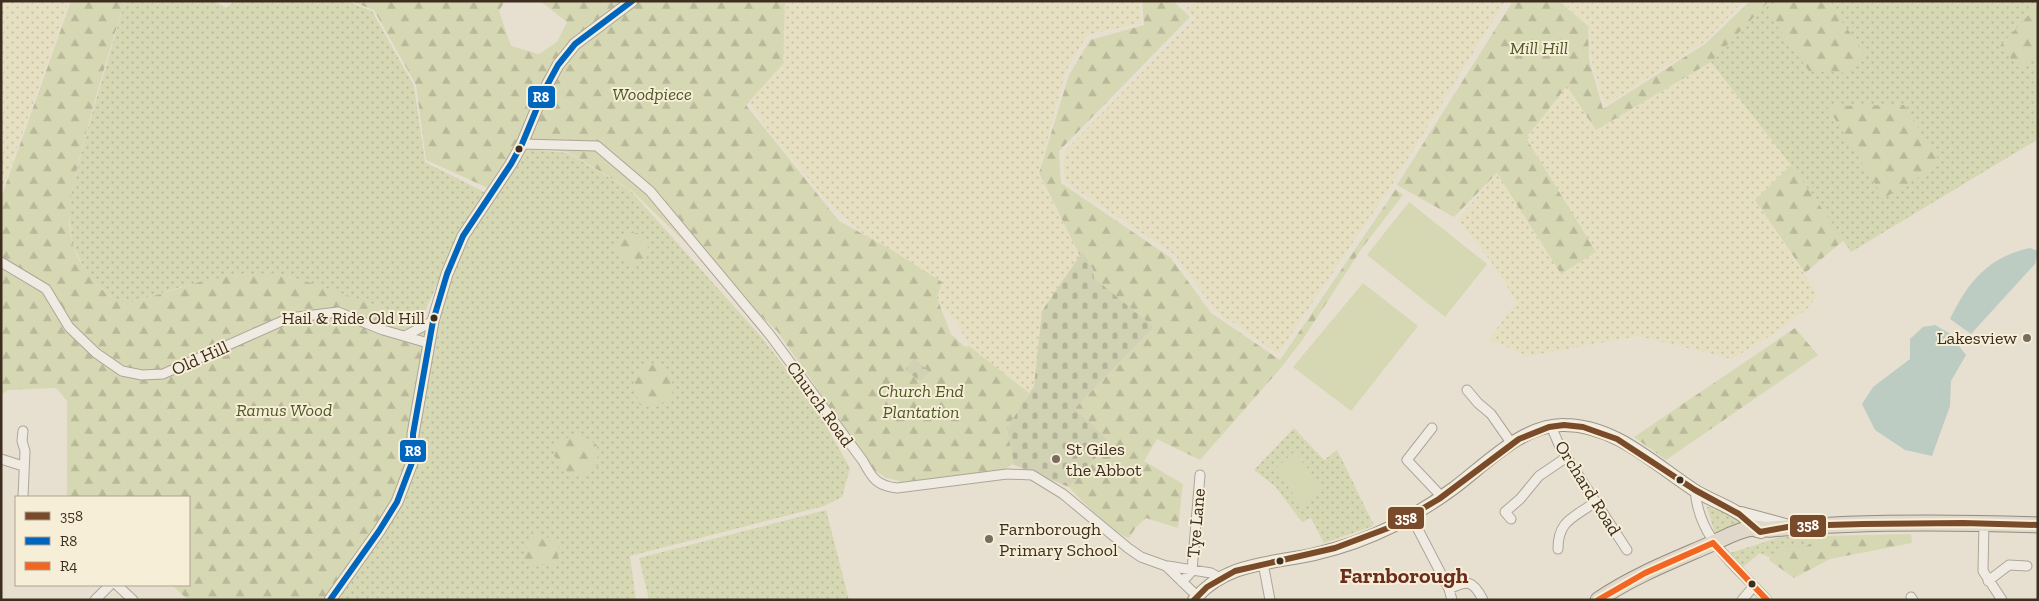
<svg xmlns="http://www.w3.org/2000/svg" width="2039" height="601" font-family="'Zilla Slab',serif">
<defs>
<pattern id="farmland-dots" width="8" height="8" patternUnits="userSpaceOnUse" patternTransform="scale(1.25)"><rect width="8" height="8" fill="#e6dfc2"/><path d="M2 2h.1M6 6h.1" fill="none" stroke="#c6c0a6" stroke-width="1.8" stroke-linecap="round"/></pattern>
<pattern id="green-dots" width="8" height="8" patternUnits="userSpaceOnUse" patternTransform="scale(1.25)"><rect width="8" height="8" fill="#d6d7b3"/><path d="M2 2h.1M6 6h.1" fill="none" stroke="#b9b99a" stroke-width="1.8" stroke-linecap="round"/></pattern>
<pattern id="forest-firs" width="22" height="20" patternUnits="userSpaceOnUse" patternTransform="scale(1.25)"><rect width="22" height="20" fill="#d6d7b3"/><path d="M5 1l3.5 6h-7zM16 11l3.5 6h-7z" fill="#b9b99a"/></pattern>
<pattern id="cemetery-stones" width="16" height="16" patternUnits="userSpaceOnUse" patternTransform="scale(1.25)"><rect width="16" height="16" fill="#d1d1b3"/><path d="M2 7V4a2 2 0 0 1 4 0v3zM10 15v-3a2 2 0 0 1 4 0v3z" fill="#b4b49a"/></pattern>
</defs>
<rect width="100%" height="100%" fill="#e7e0d1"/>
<!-- farmland -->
<path fill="url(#farmland-dots)" d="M1,1H69L1,194Z
M778,1H1139L1141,23L1087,35L1065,73L1038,174L1080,256L1042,311L1034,386L1029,393L969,346L957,323L904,269L830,204L771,134L750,103L774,64Z
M1198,1H1505L1393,183L1278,354L1215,310L1175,255L1064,181V152L1195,18L1186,8Z
M1561,1H1744L1704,42L1605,105L1592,61L1588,26Z
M1711,62L1791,165L1755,200L1818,295L1807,309L1770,336L1732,359L1638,336L1524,357L1520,352L1488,340L1517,302L1492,263L1458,220L1497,173L1561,274L1595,252L1526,139L1567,86L1596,130Z"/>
<!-- green -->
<path fill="url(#green-dots)" d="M125,1H214L227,8L233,1H347L372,11L414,86L425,162L486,193L460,234L421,320L290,277L254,274L238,275L181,287L133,302L122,303L114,300L96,283L86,272L72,244L69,210L72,190L85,138Z
M1766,1H2038V139L1851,252L1791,165L1711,62Z
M524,149L568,153L630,190L763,339L816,408L850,468L842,497L824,506L630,556L636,600H335L417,436L434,340L450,277L461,248Z
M1294,428L1324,460L1337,450C1350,475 1361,500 1374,525L1368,519L1373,526L1324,543L1311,518L1302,522L1275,486L1254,470Z
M1712,506L1745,522L1715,534L1707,507Z
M826,510L849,600H649L639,558Z
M1821,536L1805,547H1779L1771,558L1760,553L1742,568L1730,553L1781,537Z"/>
<!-- forest -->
<path fill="url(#forest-firs)" d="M71,1H125C109,51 94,101 81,152C75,178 67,204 70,231C72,251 83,270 97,284C110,297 114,303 133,302L203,281L237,275L270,273L305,281L429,323L410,459L394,501L326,600H188L172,585H189V497H67V401L56,388L8,390L1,395V198Z
M350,1H505L499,11L511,46L539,54L557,42L567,22L540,1H785L783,64L746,105L839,221L890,249L942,282L937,298L951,334L965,347L969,346L1029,393L1007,428L1014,465L1011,464L1003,471L902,482L885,477L874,470L777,331L631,190L568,152L523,147L488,188L426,160L416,85L374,10Z
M1142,1H1173L1190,17L1059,151L1061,183L1171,258L1211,313L1280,360L1396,189L1403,195L1362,248L1303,339L1280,369L1200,460L1157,439L1144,461L1183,484L1178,528L1146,518L1136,527L1129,538C1118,537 1077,497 1069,487L1110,442L1075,408L1154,327L1094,278L1093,270L1083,251L1080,256L1039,173L1069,75L1090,40L1144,25Z
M1513,1H1559L1588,26L1589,60L1603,109L1705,44L1750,1H1769L1711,62L1596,130L1567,86L1526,138L1596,252L1561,274L1497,173L1454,217L1397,185Z
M1783,1H1827L1864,52L1849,73L1809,71L1768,13Z
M2038,5V52L2020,69L2000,46Z
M1904,105L1941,164L1884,198L1827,106Z
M1791,165L1844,240L1805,273L1755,200Z
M629,233H638L649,249L646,257L633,266L614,253C616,243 619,237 629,233Z
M1795,328L1818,355L1666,460L1634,437Z
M657,364L669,371L673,386L672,398L652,408L640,405L636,394L634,375L642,367Z
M581,435L597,445L598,465L580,476L568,474L563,465L554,456L557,444L567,438Z
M535,531L557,543L559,550L556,565C545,568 541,562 531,565L524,560C525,550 529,545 529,535Z
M1911,534L1912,543L1830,559L1794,578L1769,560L1779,547H1805L1821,536Z"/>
<!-- cemetery -->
<path fill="url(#cemetery-stones)" d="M1083,251L1093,270L1094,278L1154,327L1075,408L1110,442L1069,487L1014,465L1007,428L1034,386L1042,311Z
M914,358L929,372L920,381L905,370Z"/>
<!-- pitch -->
<path fill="#d6d7b3" d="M1409,202L1487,264L1445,317L1367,255Z
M1363,283L1418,326L1351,411L1293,367Z
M1294,452L1325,489L1303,507L1275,469Z"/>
<!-- water -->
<path fill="#bcccc2" d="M2030,248L2038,251L2035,264L1971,334L1950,319C1968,282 1988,257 2030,248Z
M1935,325L1949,333L1966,355L1951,381L1950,406L1932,456L1905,450L1875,430L1862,404L1873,387L1910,359V339L1923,327Z"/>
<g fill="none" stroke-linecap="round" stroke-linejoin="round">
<defs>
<path id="minor" d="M522,144L597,146L650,191L770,335L863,461C872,478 877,486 897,488L1007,474L1032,475L1063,494L1128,548L1141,557L1166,566L1197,596
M1,262L46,289L69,327L96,353L122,371L142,375L163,374L289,318L338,312L383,330L428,343
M405,336L433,321
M1467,390L1478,403L1491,414L1512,444
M1551,426L1560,447L1627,550
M1432,428L1407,460L1442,497
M1,459L23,466
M1695,490C1699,541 1736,565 1767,600
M23,497L25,451L22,441L23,431
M1411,516L1449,589L1452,600
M1511,519L1505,512L1520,499L1539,476L1567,457
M1984,523L1983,571L2002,600
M1558,549C1558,520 1574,518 1595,502
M1263,563L1270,600
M1168,566L1211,573L1218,577
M1988,581L2009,565L2027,566
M1182,582L1192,571L1200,475
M117,585L133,600
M1449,589C1468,580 1473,580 1483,600
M1911,597L1913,600
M95,600L110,585
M1742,600L1754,586"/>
<path id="tertiary" d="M330,600L379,531L397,502L413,460V434L433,321L447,274L463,236L511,164L522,144L544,91L558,65L575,44L632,1"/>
<path id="secondary" d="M1741,513L1789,526
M1194,600C1226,562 1270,564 1315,554C1341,548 1369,538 1393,526C1414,515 1435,502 1454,488C1485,465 1523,424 1564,425C1615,425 1654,464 1694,490C1708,499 1724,504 1738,513C1746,517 1751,525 1757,531L1761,532"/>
<path id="trunk" d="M1598,600C1633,576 1672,561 1711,544C1725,538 1737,530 1753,528C1759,528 1766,530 1772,529C1860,521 1950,522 2038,525"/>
</defs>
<!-- minor casing -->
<use href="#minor" stroke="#ada599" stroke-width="11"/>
<!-- tertiary casing -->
<use href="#tertiary" stroke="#ada599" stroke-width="13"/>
<!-- secondary casing -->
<use href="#secondary" stroke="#9c958a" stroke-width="14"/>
<!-- trunk casing -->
<use href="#trunk" stroke="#928b80" stroke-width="17"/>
<!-- minor -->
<use href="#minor" stroke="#efebe3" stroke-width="9"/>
<!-- tertiary -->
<use href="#tertiary" stroke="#efebe3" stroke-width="11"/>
<!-- secondary -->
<use href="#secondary" stroke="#efebe3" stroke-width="12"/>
<!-- trunk -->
<use href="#trunk" stroke="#e0d9cb" stroke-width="15"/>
<defs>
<path id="bus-1" d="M1194,600L1207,587L1235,571L1335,548L1391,527L1439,499L1519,439L1549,427L1564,425L1583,427L1617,439L1695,490L1739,514L1760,532L1793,526L1863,524L1963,523L2038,525"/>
<path id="bus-2" d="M330,600L379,531L397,502L413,460V434L433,321L447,274L463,236L511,164L522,144L544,91L558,65L575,44L632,1"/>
<path id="bus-3" d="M1713,543L1767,600
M1598,600L1645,573L1713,543"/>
</defs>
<!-- bus-1 casing -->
<use href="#bus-1" stroke="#f7eed8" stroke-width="10"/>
<!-- bus-2 casing -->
<use href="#bus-2" stroke="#f7eed8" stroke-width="10"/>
<!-- bus-3 casing -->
<use href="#bus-3" stroke="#f7eed8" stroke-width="10"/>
<!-- bus-1 -->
<use href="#bus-1" stroke="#7a4b2a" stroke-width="6"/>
<!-- bus-2 -->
<use href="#bus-2" stroke="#0065bd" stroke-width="6"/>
<!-- bus-3 -->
<use href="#bus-3" stroke="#f26522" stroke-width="6"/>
</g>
<!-- markers -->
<g fill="#3d2e20" stroke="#f7eed8" stroke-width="2">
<circle cx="519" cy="149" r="4.5"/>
<circle cx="434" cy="318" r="4.5"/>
<circle cx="1680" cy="480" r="4.5"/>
<circle cx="1280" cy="561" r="4.5"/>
<circle cx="1752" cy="584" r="4.5"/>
</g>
<g fill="#786c5e" stroke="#f7eed8" stroke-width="2">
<circle cx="2027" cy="338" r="5"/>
<circle cx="1056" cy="459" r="5"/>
<circle cx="989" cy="539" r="5"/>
</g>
<g text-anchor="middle" stroke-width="4" stroke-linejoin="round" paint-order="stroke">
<!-- bus labels -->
<g font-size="17" fill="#3d2e20" stroke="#f7eed8" text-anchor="end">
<text x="425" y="324">Hail &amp; Ride Old Hill</text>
</g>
<!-- park labels -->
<g font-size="18" font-style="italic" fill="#4d5a26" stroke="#f7eed8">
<text x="1539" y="54">Mill Hill</text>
<text x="652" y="100">Woodpiece</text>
<text x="921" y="397">Church End<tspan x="921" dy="21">Plantation</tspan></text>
<text x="284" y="416">Ramus Wood</text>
</g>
<!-- poi labels -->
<g font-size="18" fill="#3d2e20" stroke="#f7eed8" text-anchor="start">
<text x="2017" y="344" text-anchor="end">Lakesview</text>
<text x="1066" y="455">St Giles<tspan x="1066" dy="21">the Abbot</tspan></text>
<text x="999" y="535">Farnborough<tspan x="999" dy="21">Primary School</tspan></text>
</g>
<!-- street labels -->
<g font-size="18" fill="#3d2e20" stroke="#f7eed8">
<text transform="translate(200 358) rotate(-24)" y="6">Old Hill</text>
<text transform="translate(820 404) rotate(54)" y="6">Church Road</text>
<text transform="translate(1588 488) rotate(58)" y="6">Orchard Road</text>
<text transform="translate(1196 523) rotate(-85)" y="6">Tye Lane</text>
</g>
<!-- district labels -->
<g font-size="22" font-weight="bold" fill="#6b2e1e" stroke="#f7eed8">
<text x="1404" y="583">Farnborough</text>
</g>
</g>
<g stroke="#f7eed8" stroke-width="2">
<rect x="527" y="85" width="29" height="24" rx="5" fill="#0065bd"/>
<rect x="399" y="439" width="28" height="24" rx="5" fill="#0065bd"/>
<rect x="1387" y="506" width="38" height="24" rx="5" fill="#7a4b2a"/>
<rect x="1789" y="514" width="38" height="24" rx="5" fill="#7a4b2a"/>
</g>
<g font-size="14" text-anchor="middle" font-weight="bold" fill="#fff">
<text x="541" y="102">R8</text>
<text x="413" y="456">R8</text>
<text x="1406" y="523">358</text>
<text x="1808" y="530">358</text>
</g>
<!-- border -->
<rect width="2039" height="601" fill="none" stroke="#3d2e20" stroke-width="5"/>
<!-- legend -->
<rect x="15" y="496" width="175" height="90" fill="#f7eed8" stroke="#ada18e"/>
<rect x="25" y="512" width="25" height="8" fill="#7a4b2a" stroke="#ada18e"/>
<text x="60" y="521" font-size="15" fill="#3d2e20">358</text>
<rect x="25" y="537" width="25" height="8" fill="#0065bd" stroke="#ada18e"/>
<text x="60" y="546" font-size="15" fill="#3d2e20">R8</text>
<rect x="25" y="562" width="25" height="8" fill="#f26522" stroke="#ada18e"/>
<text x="60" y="571" font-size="15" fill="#3d2e20">R4</text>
</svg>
